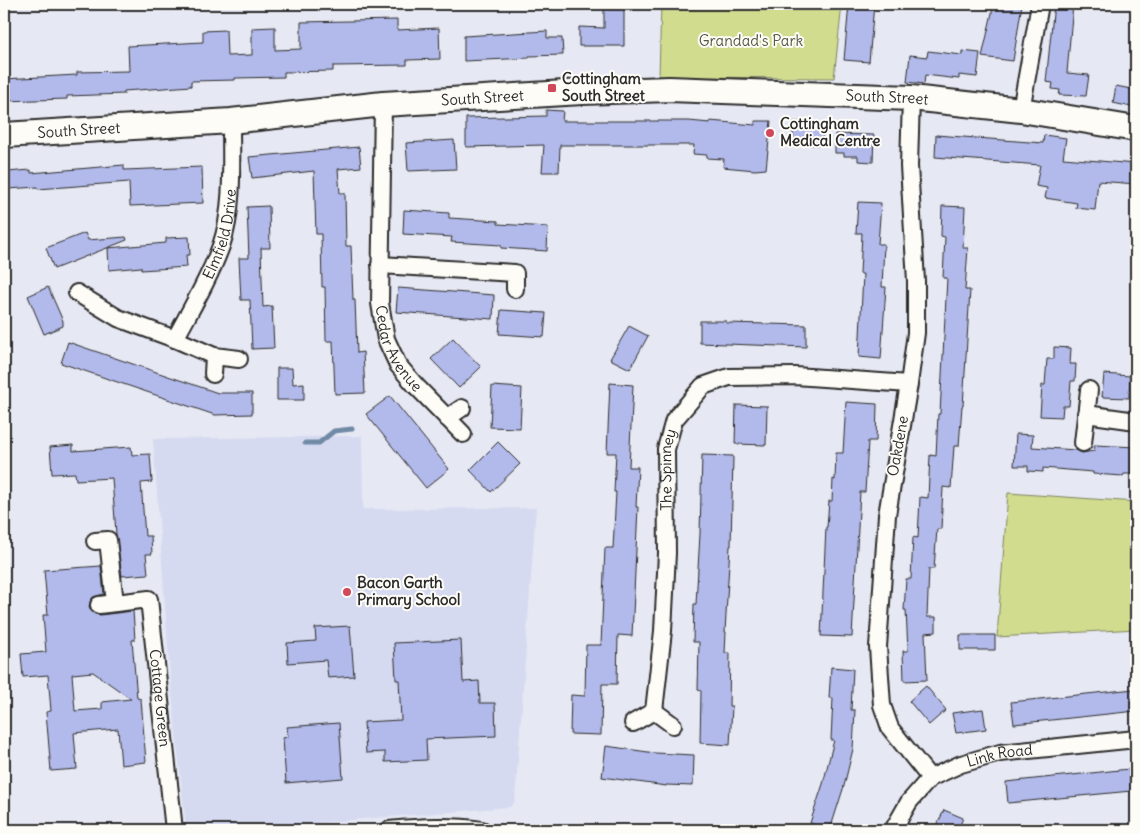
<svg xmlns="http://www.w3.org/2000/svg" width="1140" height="834" font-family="Delius,sans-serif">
<rect width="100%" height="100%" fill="#e6e8f3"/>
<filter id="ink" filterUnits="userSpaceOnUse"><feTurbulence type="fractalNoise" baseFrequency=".02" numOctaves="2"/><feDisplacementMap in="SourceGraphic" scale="10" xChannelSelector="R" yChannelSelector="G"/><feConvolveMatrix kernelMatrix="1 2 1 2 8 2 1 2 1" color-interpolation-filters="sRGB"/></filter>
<g filter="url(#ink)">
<!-- built -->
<path fill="#d6daf1" d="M362,436L363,509L536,508L515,801L510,807L231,830H186L170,675L153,439Z"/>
<!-- green -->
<path fill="#d1dc8f" stroke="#7e845d" d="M661,4H842L834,78L659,77Z
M1008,493L1136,502V629L997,637Z"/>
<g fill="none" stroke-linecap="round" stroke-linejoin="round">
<!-- stream -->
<path stroke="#6f8aa5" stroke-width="5" d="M305,443H319L334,431L352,429"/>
</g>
<!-- building -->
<path fill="#b2baeb" stroke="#2b2b2b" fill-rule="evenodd" d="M849,4H874L869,62L844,60Z
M994,4H1022L1013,61L982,57Z
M1054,4H1073L1067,73L1089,75L1086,96L1059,95L1060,90L1052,89L1053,83L1046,82Z
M604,6H624V46H579V27L604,28Z
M397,20V30L439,28L440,59L407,60V65L333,66V71L284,72V77L235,78V80L191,81V86L124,91V94L67,96V99L4,101V79L77,75V72L129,71L128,46L203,42V31L226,30L227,56L252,55V28L275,27V50L301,49V22Z
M547,31V38H562L563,55L529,56V58L464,61V36Z
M928,51L962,55V51L980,53L977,77L959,75V79L925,75L924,84L907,82L910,55L927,57Z
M1116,86L1136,90V108L1113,103Z
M546,110L563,111L562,121H689L710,123V121L755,125V121H771L766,169L755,170L723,167L724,159L707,158V155L693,154L694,145H560L559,172H542L544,145L466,147V118L546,116Z
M793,122L823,123L822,145L793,144Z
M835,134L874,135L873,162L858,161V156H844V153H835Z
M936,135L1043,143L1044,135L1066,138L1063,158L1136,164V184L1098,181L1095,210L1076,208L1077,203L1045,198L1047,188L1036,186L1040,165L935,157Z
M454,140L456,169L408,171L406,143Z
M359,147L361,167L338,169L340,193H345L346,246H351L353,300H355L357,353L363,352L365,393L335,394L333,341H326L325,287H322L321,234H316L314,171L252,178L249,157Z
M124,165V170L202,167L203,203L130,206L129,182L38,189L37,187L8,189L7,172L31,170V173Z
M858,202L881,203L878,244H884L882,287H886L881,359L859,357L863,274H860L862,233H856Z
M269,206L270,248H261L262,279L263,307L272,306L274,348L252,349L250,300H241L239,258H249L247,207Z
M942,206L965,207L963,248H968L965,290H970L963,406H962L959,446H954L951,488L943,487L941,529H937L934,569H929L927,617H936V632L925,633L927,680L904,681L903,651H908L906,610H904L906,579H911L913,537L918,538L920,497L928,498L930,455L936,456L938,414H940L947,278H943L945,237L941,236Z
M404,210L449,213V218L498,221V224L548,227L547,251L501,248V245L451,242L452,237L403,234Z
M85,233L88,240L126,237L127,240L54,269L46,248Z
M189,237L190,255H186L187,267L141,270V267L109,270L108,248L166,243V238Z
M48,287L63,321V326L44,334L28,296Z
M398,288L494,295L493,319L396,312Z
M501,310L546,313L544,337L499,334Z
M700,321H726V323L806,325V347L700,343Z
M629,326L648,336L630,369L610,359Z
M453,338L481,367L459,388L431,359Z
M68,342L218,393H252V414L215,415L61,363Z
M1054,347L1071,348L1070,364H1076L1075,381H1071L1069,406H1063L1062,417L1040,416L1042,385H1045L1047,359H1054Z
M277,368H292L293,384L304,383V400H277Z
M1104,374L1130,376L1129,398L1102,397Z
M610,383L633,385L629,467H638L636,507H638L632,636L618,635L617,684H602L601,735L570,734L571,695L585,696L586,645H601L605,548H613L616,492H614L616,453H607Z
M492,386L522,388L520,428L490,427Z
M390,396L449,469L426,488L366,414Z
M846,402L877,404L876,441H868L865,492H860L852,637L821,636L826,527H827L829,501H832L833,479L835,480L836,453H843Z
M736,405L767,406L766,445L735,444Z
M1016,434L1033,435L1032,447L1076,450L1082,453L1094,451L1095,445L1136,447V474H1124L1123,476L1093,474V472L1043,468V472L1028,471V466H1014Z
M498,442L520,464L491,492L470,470Z
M73,445V451L131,447L132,455L150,454L152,482L141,483L145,536H151L152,554H146L148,574L122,576L116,534L112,478L76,480L75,473L52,474L50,447Z
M702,455L733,456L731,546H730L725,632H726L725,653H730L729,706H732L730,745L700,743L701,691L698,690L699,642H693L694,604H696L700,534Z
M101,566L104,594L93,597L89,606L91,611L95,614L100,615L133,611L135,640H132L137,698L141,699L146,762L121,765L118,729L74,733L77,769L51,771L46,712L51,711L48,675L23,677L21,654L46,652L43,615H48L44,570ZM93,672L131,699L102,702V709L75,711L72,674Z
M350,626L354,676L328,678L326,660L288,663L287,643L316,641L315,628Z
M960,635H995V650H960Z
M461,640L463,682L479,681L480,703H495L496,736L426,739L427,760L385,762V752L366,753L364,722L401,720L399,680H396L394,643Z
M831,667L853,669L851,710H855L853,749L844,786L830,830L810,823L823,784L834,740H831L833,698H829Z
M926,686L946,710L929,725L909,701Z
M1134,689L1136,711L1014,724L1011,702Z
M983,709L986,729L956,733L952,713Z
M339,723L343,778L286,783L283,738L288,737L287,727Z
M606,746L655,753L694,755L693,786L666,785V786L602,777Z
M1129,769L1131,791L1008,803L1006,782Z
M944,810L963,818L958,830H935Z"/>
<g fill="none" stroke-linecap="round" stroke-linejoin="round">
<defs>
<g id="street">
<path d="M911,98L909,166L916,281V333L909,384L887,515L878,647L882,705L890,728L930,778"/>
<path id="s1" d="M383,104L380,303L386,339L398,365L416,386L463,434"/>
<path d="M1021,110L1040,4"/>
<path d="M380,265L515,273V289"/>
<path id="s2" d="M77,293L118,318L175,339C191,309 209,279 221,246C234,209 231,160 231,121"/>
<path d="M175,339L214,356L239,359"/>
<path d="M213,374L214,356"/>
<path d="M1086,414L1136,421"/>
<path d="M447,418L462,408"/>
<path d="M1083,443L1089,390"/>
<path d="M95,541L108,540L115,603"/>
<path id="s3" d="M99,605L149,599L174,830"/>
<path id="s4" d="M654,711L663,631L667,553L666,449L674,420L703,386L729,377L795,376L909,384"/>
<path d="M633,723L654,711L673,725"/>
<path d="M389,830C420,827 451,825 482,830"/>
<path id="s5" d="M893,830L909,802L930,778L961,764L1000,753L1136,739"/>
</g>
<g id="secondary">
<path id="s6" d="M4,135L231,121L383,104L582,92L669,89L911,98L1021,110L1136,129"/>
</g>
</defs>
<!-- street casing -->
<use href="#street" stroke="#2b2b2b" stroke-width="20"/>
<!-- secondary casing -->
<use href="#secondary" stroke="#2b2b2b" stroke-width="28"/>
<!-- street -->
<use href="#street" stroke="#fdfcf7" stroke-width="16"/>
<!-- secondary -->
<use href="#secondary" stroke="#fdfcf7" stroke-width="24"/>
</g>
</g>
<!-- markers -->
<g fill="#d1495b" stroke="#fdfcf7" stroke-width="2">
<rect x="547" y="83" width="10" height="10" rx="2.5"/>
<circle cx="770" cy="133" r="5"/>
<circle cx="347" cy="592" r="5"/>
</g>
<g text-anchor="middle" stroke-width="4" stroke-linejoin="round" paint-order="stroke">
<!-- park labels -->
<g font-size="15" fill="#545744" stroke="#fdfcf7">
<text x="751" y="46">Grandad's Park</text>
</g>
<!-- poi labels -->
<g font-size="15" font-weight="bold" fill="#2b2b2b" stroke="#fdfcf7" text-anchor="start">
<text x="562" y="84">Cottingham<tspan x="562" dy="17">South Street</tspan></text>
<text x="780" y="129">Cottingham<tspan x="780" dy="17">Medical Centre</tspan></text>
<text x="357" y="588">Bacon Garth<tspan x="357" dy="17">Primary School</tspan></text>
</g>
<!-- street labels -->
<g font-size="15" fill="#2b2b2b" stroke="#fdfcf7">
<text dy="5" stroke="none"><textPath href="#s6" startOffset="480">South Street</textPath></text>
<text dy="5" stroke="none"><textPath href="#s6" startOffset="885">South Street</textPath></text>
<text dy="5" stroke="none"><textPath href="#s6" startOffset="75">South Street</textPath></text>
<text dy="5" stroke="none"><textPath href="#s2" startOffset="224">Elmfield Drive</textPath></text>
<text dy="5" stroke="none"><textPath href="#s1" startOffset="249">Cedar Avenue</textPath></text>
<text transform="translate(898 446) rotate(-80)" y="5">Oakdene</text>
<text dy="5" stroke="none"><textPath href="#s4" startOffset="242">The Spinney</textPath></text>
<text dy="5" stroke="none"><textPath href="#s3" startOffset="150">Cottage Green</textPath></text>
<text dy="5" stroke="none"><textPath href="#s5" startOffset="138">Link Road</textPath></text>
</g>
</g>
<!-- margin -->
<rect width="1140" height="834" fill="none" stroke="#fdfcf7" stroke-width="20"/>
<rect x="10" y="10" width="1120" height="814" fill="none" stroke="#2b2b2b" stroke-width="2" filter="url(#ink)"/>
</svg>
